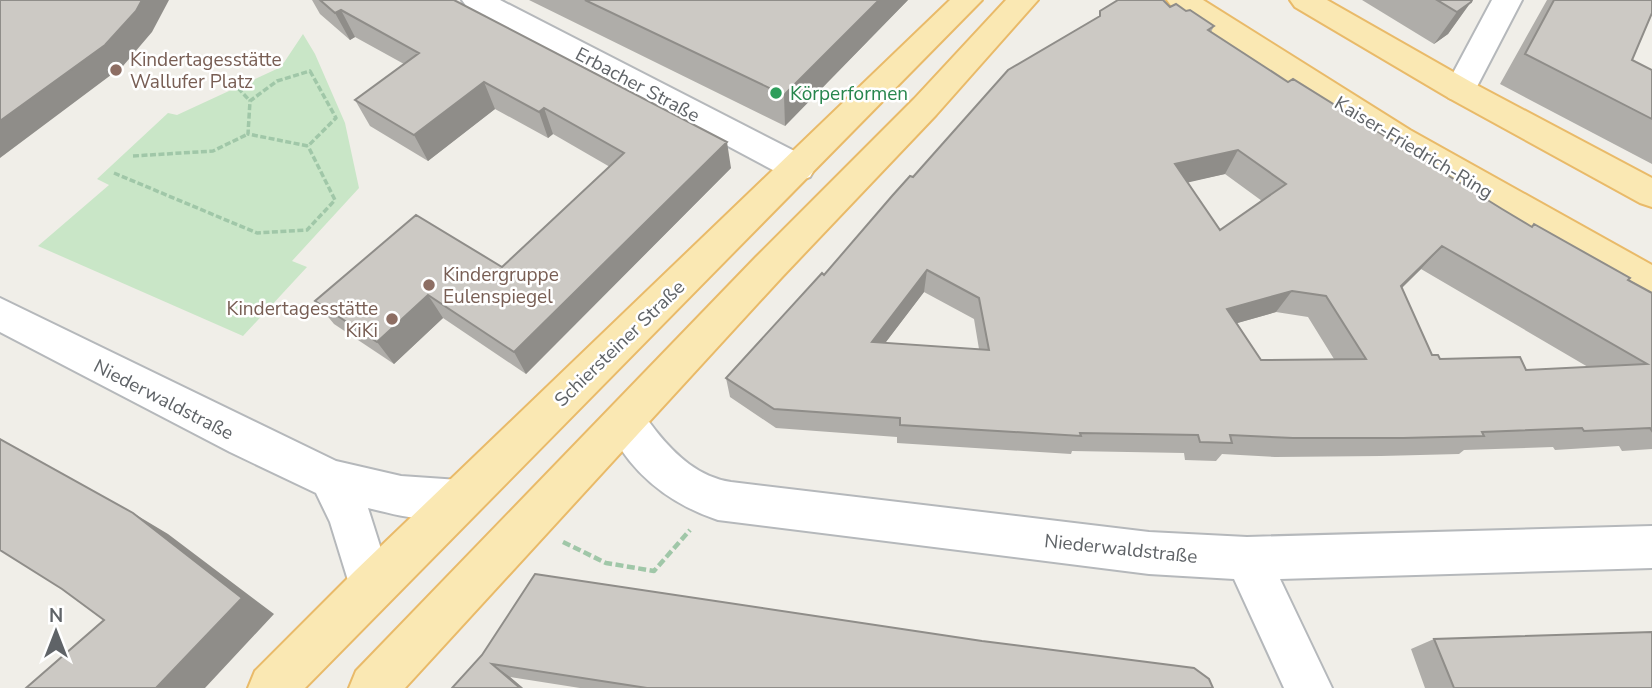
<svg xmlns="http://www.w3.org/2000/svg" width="1652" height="688" font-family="'Nunito Sans',sans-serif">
<rect width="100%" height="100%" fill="#f0eee8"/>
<!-- green -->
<path fill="#c9e6c7" d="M303,34L315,54L345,123L359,188L292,261L307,267L243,336L38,246L109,185L97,179L168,113L177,115L281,67Z"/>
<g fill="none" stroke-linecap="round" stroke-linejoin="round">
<defs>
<path id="street" d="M462,0H500L810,159L815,168L810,177L798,181L786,177L467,7Z
M1492,0H1522L1471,98L1460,101L1449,98L1444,90Z
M0,298L336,461L401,476L459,480L474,486L480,500L474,514C442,527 400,516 368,508L393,587L387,603L371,609L355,603L330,522L316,493L230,452L0,332Z
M625,403C641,409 646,418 656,431C676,456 699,477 731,482L1149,532L1247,537L1652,526V568L1280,579L1332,688H1284L1234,579L1149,574L718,520C667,503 628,471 605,421L611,408Z"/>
<path id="primary" d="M950,0H982L305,688H248L255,671L355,571Z
M1006,0H1038L936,115L782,277L405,688H349L356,671L756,257L914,99Z
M1167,0H1203L1410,130L1652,265V298L1639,294L1386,146L1172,7Z
M1290,0H1327L1471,82L1652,178V207L1640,203L1449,98L1295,7Z"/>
</defs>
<!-- street casing -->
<use href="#street" stroke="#b5b8bb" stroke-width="4"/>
<!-- primary casing -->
<use href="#primary" stroke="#e9ba69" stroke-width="4"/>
<!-- path-far1 -->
<path stroke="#a0c7a8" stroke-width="3.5" stroke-dasharray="6 2.5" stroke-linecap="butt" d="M310,71L336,118L308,146L248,134L250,101L277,81Z
M238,88L250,101
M133,156L213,151L248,134
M114,173L257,233L307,230L335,200L308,146"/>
<!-- path -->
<path stroke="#a0c7a8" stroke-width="4.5" stroke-dasharray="8 3.5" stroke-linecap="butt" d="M563,542L606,563L654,571L690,530"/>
<!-- street -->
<use href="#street" fill="#fff" fill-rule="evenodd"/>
<!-- primary -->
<use href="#primary" fill="#fae8b3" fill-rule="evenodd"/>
</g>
<!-- wall -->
<path fill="#afada9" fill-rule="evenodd" d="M312,0H454L731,168L526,374L443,318L394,364L334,324L315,301L502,267L610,167L553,134L548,138L495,109L428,161L370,126L355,100L404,64L355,37L350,40L320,14Z
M529,0H908L785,126Z
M1362,0H1472L1448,34L1434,44Z
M1547,0H1652L1632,60L1652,70V164L1500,84Z
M1170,7L1186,11L1214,26L1211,32L1288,82L1532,227L1534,224L1652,293V449L1622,451L1619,446L1555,450L1553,447L1464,450L1459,454L1381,456L1275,457L1222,454L1216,461L1185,460L1184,453L1072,451L1071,454L897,443V437L776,428L730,397L726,378L824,275L913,177L1099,16L1100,11ZM1225,174L1262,201L1220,230L1187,182ZM1421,269L1588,367L1526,370L1440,359L1432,355L1402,288ZM924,292L974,319L979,349L885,343ZM1276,312L1308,317L1334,359L1261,360L1237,323Z
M1434,639L1652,688H1425L1411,649Z
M482,655L1213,688H580L510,677L523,688H452Z"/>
<!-- shaded-wall -->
<path fill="#8f8d89" d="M142,0H169L152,32L123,66L0,158V121Z
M879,0H908L785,126L784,95Z
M1471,2L1448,34L1434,44L1457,12Z
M341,10L355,37L350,40L335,13Z
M484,82L495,109L428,161L414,135Z
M544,108L553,134L548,138L539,112Z
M727,142L731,168L526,374L514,352Z
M1238,150L1225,174L1164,188L1175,164Z
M1442,246L1421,269L1381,308L1401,286Z
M927,270L924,292L870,363L872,342Z
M1292,291L1276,312L1213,330L1227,309Z
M428,295L443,318L394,364L377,342Z
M133,513L168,534L274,614L205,688H156Z
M492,664L510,677L523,688H520Z"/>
<!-- building -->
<path fill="#ccc9c4" stroke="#8f8d89" stroke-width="2" fill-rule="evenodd" d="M0,0H142L136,11L105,45L0,121Z
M320,0H454L727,142L514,352L428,295L377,342L315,301L416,215L502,267L624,153L544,108L539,112L484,82L414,135L355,100L419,53L341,10L335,13Z
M585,0H879L784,95Z
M1118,0H1163L1170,7L1176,4L1186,11L1190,10L1214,26L1208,30L1288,82L1293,79L1502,209L1532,227L1534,224L1630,278L1628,280L1652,293V431L1650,428L1584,431L1582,428L1482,432L1484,436L1403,438H1293L1230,435L1232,443L1200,442L1198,435L1080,433L1081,436L900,425V418L774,409L726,378L822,273L824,275L892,196L910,176L913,177L1008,70L1100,16V11ZM1238,150L1286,184L1220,230L1175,164ZM1442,246L1647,364L1526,370L1520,357L1440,359L1438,355H1432L1401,286ZM927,270L979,298L989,350L872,342ZM1292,291L1326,296L1366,359L1261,360L1227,309Z
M1437,0H1472L1471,2L1457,12Z
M1554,0H1652V13L1632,60L1652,70V119L1525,54Z
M0,439L133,513L242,598L156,688H26L104,620L62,589L0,550Z
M535,574L982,641L1194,668L1209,679L1213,688H647L492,664L520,688H452L482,655Z
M1652,632V688H1454L1434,639Z"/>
<!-- markers -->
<g fill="#8d6e63" stroke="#fff" stroke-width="2.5">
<circle cx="116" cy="70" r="7"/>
<circle cx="429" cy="285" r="7"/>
<circle cx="392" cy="319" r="7"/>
</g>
<circle fill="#2e9e5b" stroke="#fff" stroke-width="2.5" cx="776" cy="93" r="7"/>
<g text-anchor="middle" stroke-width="5" stroke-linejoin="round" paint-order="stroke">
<!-- education labels -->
<g font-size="19" fill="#785e54" stroke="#fff" text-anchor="start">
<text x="130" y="66">Kindertagesstätte<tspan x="130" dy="22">Wallufer Platz</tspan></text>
<text x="443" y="281">Kindergruppe<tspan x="443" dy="22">Eulenspiegel</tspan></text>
<text x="378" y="315" text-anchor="end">Kindertagesstätte<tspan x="378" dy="22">KiKi</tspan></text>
</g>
<!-- street labels -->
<g font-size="19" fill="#5f6367" stroke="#fff">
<text transform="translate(638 84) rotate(28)" y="7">Erbacher Straße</text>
<text transform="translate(1414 147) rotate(31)" y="7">Kaiser-Friedrich-Ring</text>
<text transform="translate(619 343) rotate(-44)" y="7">Schiersteiner Straße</text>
<text transform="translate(164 399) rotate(27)" y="7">Niederwaldstraße</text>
<text transform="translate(1121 548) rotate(6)" y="7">Niederwaldstraße</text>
</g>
<!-- leisure labels -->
<g font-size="19" fill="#27864d" stroke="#fff" text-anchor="start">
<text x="790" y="100">Körperformen</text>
</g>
</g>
<!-- north arrow -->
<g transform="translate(56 632)" stroke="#ffffff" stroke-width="5" paint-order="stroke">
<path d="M0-5L12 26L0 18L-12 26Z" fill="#5f6367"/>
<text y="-10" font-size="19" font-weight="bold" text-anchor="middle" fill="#5f6367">N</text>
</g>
</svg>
